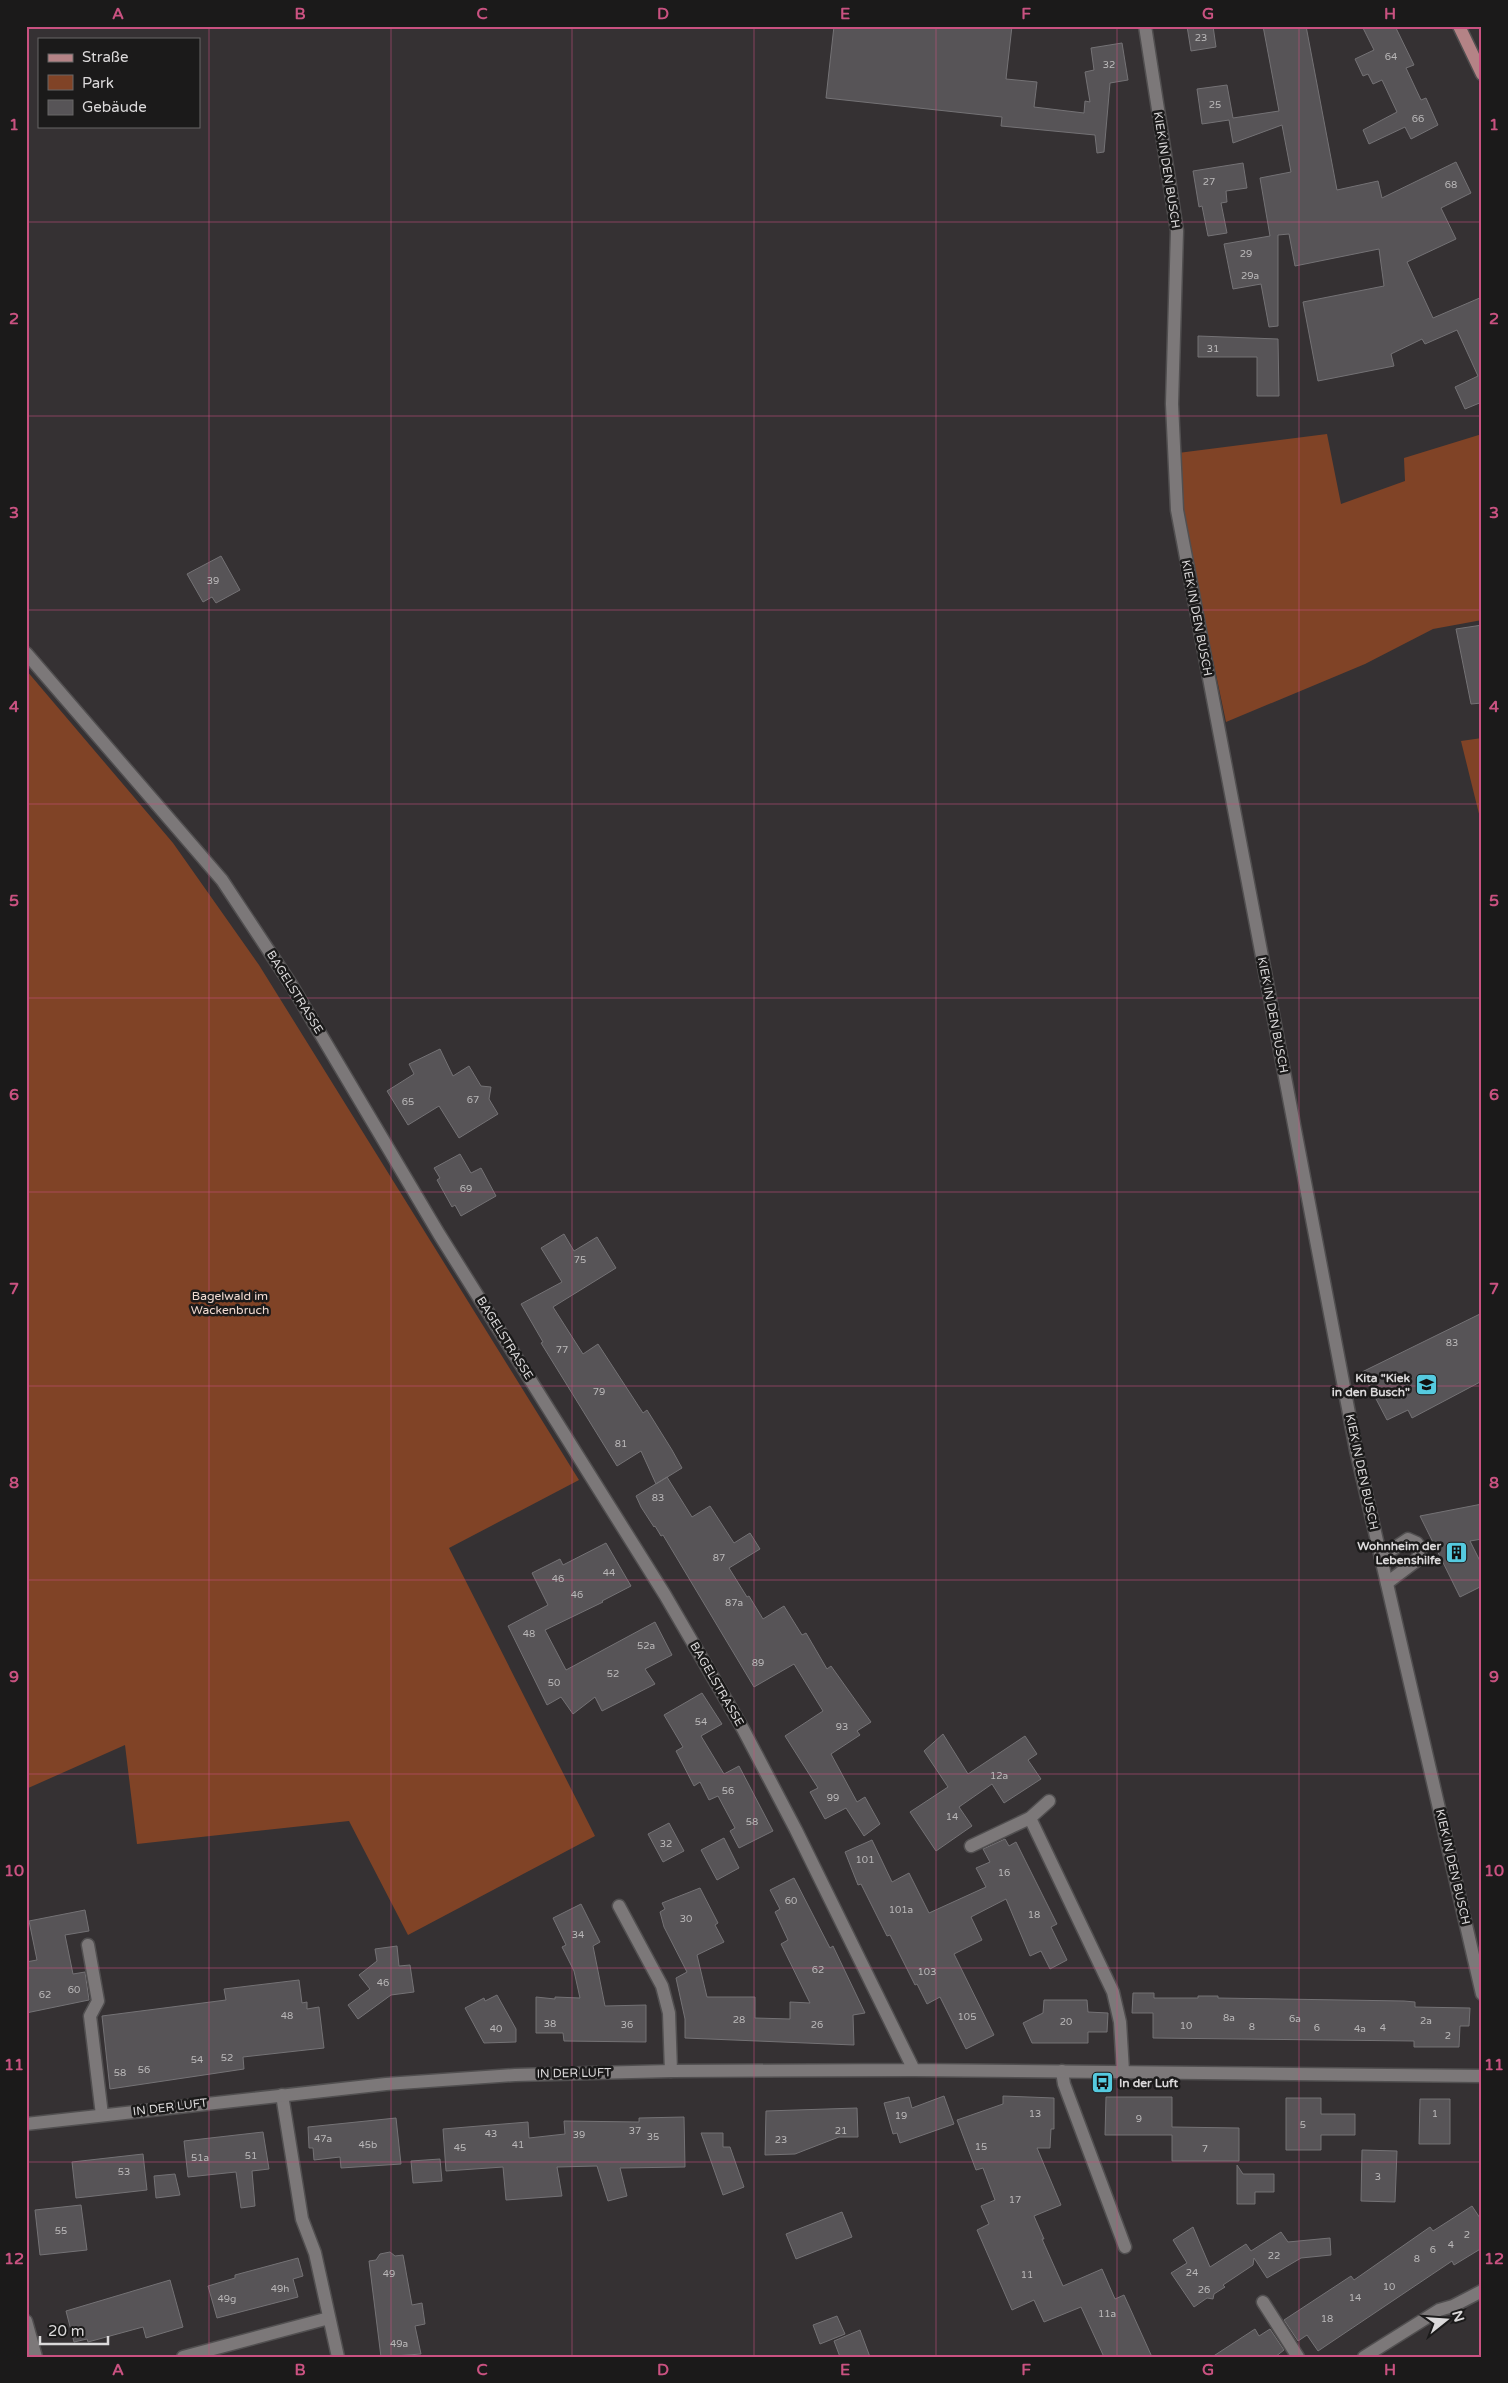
<svg xmlns="http://www.w3.org/2000/svg" width="1508" height="2383" font-family="'Varela Round',sans-serif">
<rect width="100%" height="100%" fill="#353133"/>
<!-- green -->
<path fill="#804326" d="M1327,434L1341,504L1405,481L1404,458L1482,434V620L1433,629L1365,664L1226,722L1183,517L1178,453Z
M26,670L173,843L259,965L579,1480L449,1548L595,1836L408,1935L349,1821L137,1844L125,1745L26,1789Z
M1482,738V826L1461,741Z"/>
<!-- building -->
<path fill="#575457" stroke="#747275" d="M834,26H1012L1006,79L1037,82L1034,107L1084,113L1085,101L1090,102L1085,72L1094,70L1091,48L1122,43L1128,80L1110,83L1104,152L1097,153L1095,135L1001,126L1002,117L826,98Z
M1187,26H1213L1216,47L1191,51Z
M1263,26H1306L1337,190L1378,181L1382,198L1456,162L1471,193L1441,208L1456,239L1407,262L1433,318L1482,297V402L1465,409L1455,387L1478,376L1457,330L1425,344L1422,339L1391,354L1394,366L1318,381L1303,302L1384,286L1379,249L1295,266L1289,234L1278,235V326L1269,327L1261,284L1233,289L1224,244L1270,236L1260,178L1291,172L1282,125L1233,143L1229,120L1202,124L1197,89L1227,85L1233,118L1279,111Z
M1362,26H1395L1414,65L1406,68L1421,100L1426,98L1438,125L1411,139L1405,127L1369,144L1363,130L1397,112L1382,80L1373,84L1368,74L1363,76L1355,59L1374,50Z
M1243,163L1247,188L1226,191L1227,202L1221,203L1227,233L1208,236L1202,206L1199,207L1193,171Z
M1198,336L1278,339L1279,396H1257V357H1198Z
M221,556L240,590L216,603L212,597L203,602L187,574Z
M1482,625V703L1471,704L1456,629Z
M440,1049L453,1076L469,1066L481,1086L491,1087L489,1099L498,1114L459,1138L439,1106L408,1125L387,1091L414,1074L409,1064Z
M460,1154L471,1173L481,1168L496,1196L461,1216L455,1205L452,1207L437,1180L440,1178L434,1168Z
M564,1234L574,1251L597,1237L616,1268L553,1307L583,1354L598,1344L643,1413L647,1410L672,1450L682,1468L656,1484L641,1451L617,1466L541,1343L543,1342L521,1304L562,1282L541,1248Z
M1482,1313V1381L1412,1418L1408,1410L1387,1420L1362,1372Z
M667,1477L692,1517L710,1506L734,1543L750,1533L760,1549L729,1568L747,1597L749,1596L763,1619L784,1606L802,1635L806,1633L827,1669L831,1666L871,1722L857,1731L860,1735L831,1754L857,1802L865,1797L880,1824L864,1836L846,1808L825,1819L810,1792L818,1788L785,1736L823,1711L794,1664L754,1687L663,1535L661,1536L655,1526L654,1527L641,1507L636,1496Z
M1482,1504V1539L1470,1541L1482,1565V1586L1460,1597L1420,1516Z
M606,1543L631,1586L602,1601L603,1602L545,1630L566,1670L655,1622L672,1655L645,1669L655,1684L602,1711L595,1697L573,1714L561,1697L547,1705L508,1626L548,1605L532,1573L560,1559L563,1565Z
M702,1693L722,1724L701,1736L724,1774L739,1766L773,1831L739,1848L730,1831L735,1828L718,1796L709,1800L700,1782L694,1786L676,1751L683,1747L664,1715Z
M943,1734L968,1774L1025,1736L1037,1754L1028,1760L1041,1779L1004,1803L992,1784L959,1807L972,1826L936,1851L910,1812L948,1787L924,1751Z
M669,1823L684,1851L663,1862L648,1834Z
M724,1838L739,1868L717,1880L701,1850Z
M1005,1839L1009,1846L1016,1842L1057,1924L1051,1927L1067,1960L1050,1969L1041,1951L1030,1956L1006,1899L971,1917L982,1940L954,1954L994,2035L966,2049L940,1997L927,2004L917,1984L915,1985L890,1935L887,1936L861,1884L858,1885L845,1852L872,1840L892,1882L909,1873L929,1913L986,1887L976,1868L990,1862L983,1849Z
M794,1878L830,1948L833,1946L865,2013L853,2015L854,2045L685,2038V2019L676,1978L687,1972L664,1927L660,1912L665,1909L662,1903L700,1888L718,1923L715,1925L724,1942L697,1955L707,1997H755V2018L790,2019V2002L810,2003L781,1944L788,1940L775,1912L780,1909L770,1890Z
M581,1904L600,1942L593,1946L605,2006L646,2005V2042L564,2041L563,2033H536V1997L555,1999V1997L580,1998L574,1971L562,1947L566,1945L553,1918Z
M85,1910L89,1931L65,1935L73,1974L85,1972L89,2000L26,2013V1962L37,1960L29,1921Z
M397,1946L399,1966L410,1965L414,1992L391,1995L358,2019L348,2005L370,1989L359,1975L377,1961L375,1949Z
M299,1980L302,2003L307,2002V2009L319,2007L324,2048L243,2057L244,2069L110,2089L102,2016L226,2000L224,1989Z
M1133,1993H1154V1998H1198V1996H1218V1998L1404,2001L1415,2002V2007L1470,2008L1469,2026H1460L1459,2047H1414V2041L1153,2038V2013H1132Z
M497,1995L516,2029V2042L484,2043L465,2008L484,1998L485,2001Z
M1044,2000H1087L1088,2012L1108,2013L1107,2032H1088V2043H1032L1023,2023L1043,2013Z
M944,2096L954,2124L900,2143L897,2133L893,2134L884,2103L909,2097L912,2108Z
M1003,2096L1054,2098V2129H1051L1050,2148H1037L1061,2205L1034,2216L1044,2239H1042L1063,2286L1102,2269L1115,2299L1124,2295L1152,2357H1104L1081,2307L1044,2322L1034,2300L1012,2310L977,2230L989,2224L981,2206L995,2200L983,2168L976,2170L957,2120L1003,2104Z
M1106,2097H1172V2127L1239,2128V2161H1172V2135H1105Z
M1286,2098H1321V2114H1355V2135H1321V2150H1286Z
M1420,2099H1450V2144H1419Z
M857,2108L858,2137H839L795,2154L765,2155L766,2111Z
M684,2117L685,2167L620,2168L627,2196L608,2201L597,2166L557,2167L562,2196L506,2200L503,2167L446,2171L443,2129L528,2122L529,2138L565,2134L564,2121L639,2122V2118Z
M396,2118L401,2164L341,2168L340,2157L314,2160L313,2148H309L308,2127Z
M263,2132L269,2169L252,2171L255,2206L241,2208L236,2172L188,2177L184,2141Z
M701,2133H723V2147H730L744,2187L723,2195Z
M1362,2150L1397,2151L1395,2202L1361,2201Z
M143,2154L147,2190L76,2198L72,2162Z
M440,2159L442,2181L413,2183L411,2161Z
M1237,2165L1243,2174H1274V2192H1255V2204H1237Z
M175,2174L180,2195L156,2198L154,2176Z
M81,2205L87,2250L40,2255L35,2210Z
M1472,2206L1482,2221V2248L1454,2265L1452,2261L1318,2351L1307,2335L1298,2341L1284,2320L1351,2276L1354,2280L1430,2227L1433,2231Z
M842,2212L852,2237L796,2259L786,2234Z
M1193,2227L1210,2267L1246,2244L1251,2251L1281,2232L1288,2242L1330,2238L1331,2255L1301,2258L1267,2278L1254,2258L1253,2265L1223,2285L1225,2287L1214,2294L1213,2299L1207,2298L1194,2307L1171,2273L1187,2263L1173,2240Z
M390,2252L395,2256L403,2255L412,2305L422,2303L425,2324L415,2326L421,2354L381,2357L369,2261L376,2260L380,2254Z
M298,2258L303,2276L293,2279L298,2297L217,2318L208,2286L235,2278V2275Z
M170,2280L183,2327L146,2338L143,2327L88,2342L87,2339L74,2342L66,2311Z
M837,2316L845,2334L820,2344L813,2325Z
M1255,2329L1259,2336L1270,2329L1284,2350L1275,2357H1212Z
M860,2330L870,2357H840L834,2341Z"/>
<g fill="none" stroke-linecap="round" stroke-linejoin="round">
<defs>
<path id="service" d="M1381,1557L1408,1539L1417,1543L1421,1551L1416,1561L1387,1583
M619,1906L662,1986L669,2013L671,2071
M88,1945L98,2001L90,2016L102,2115
M1062,2071L1064,2084L1125,2247
M282,2095L302,2219L315,2253L338,2357
M26,2321L36,2357
M183,2357L329,2318"/>
<path id="minor" d="M1145,26L1177,231L1172,404L1177,510L1356,1450L1482,1994
M26,653L222,880L292,986L439,1234L665,1595L743,1729L796,1830L914,2070
M1030,1818L1049,1801
M971,1846L1030,1818L1113,1992L1120,2022L1123,2071
M26,2124L386,2084L515,2075L671,2071L914,2070L1482,2076
M1263,2302L1298,2357
M1364,2357L1439,2310L1453,2306L1482,2291"/>
<path id="primary" d="M1459,26L1482,74"/>
</defs>
<!-- service casing -->
<use href="#service" stroke="#514f50" stroke-width="15"/>
<!-- minor casing -->
<use href="#minor" stroke="#514f50" stroke-width="15"/>
<!-- primary casing -->
<use href="#primary" stroke="#514f50" stroke-width="15"/>
<!-- service -->
<use href="#service" stroke="#7c7879" stroke-width="12"/>
<!-- minor -->
<use href="#minor" stroke="#7c7879" stroke-width="12"/>
<!-- primary -->
<use href="#primary" stroke="#b48386" stroke-width="12"/>
</g>
<!-- grid -->
<path fill="none" stroke="#ca5281" stroke-width="1" stroke-opacity="0.55" d="M209,26V2357M391,26V2357M572,26V2357M754,26V2357M936,26V2357M1117,26V2357M1299,26V2357M26,222H1482M26,416H1482M26,610H1482M26,804H1482M26,998H1482M26,1192H1482M26,1386H1482M26,1580H1482M26,1774H1482M26,1968H1482M26,2162H1482"/>
<!-- icons -->
<defs>
<symbol id="school-square" viewBox="-11 -11 22 22"><rect x="-9" y="-9" width="18" height="18" rx="4" fill="#55cadf" stroke="#1b1a1a"/><path d="M0-5L7-2L0 1L-7-2ZM-4 1L0 2.5L4 1V4Q0 6-4 4Z" fill="#111"/></symbol>
<symbol id="building-square" viewBox="-11 -11 22 22"><rect x="-9" y="-9" width="18" height="18" rx="4" fill="#55cadf" stroke="#1b1a1a"/><path d="M-4-6H4V6H1V3H-1V6H-4ZM-2.5-4.3h1.7v1.8h-1.7ZM.8-4.3h1.7v1.8H.8ZM-2.5-1h1.7V.8h-1.7ZM.8-1h1.7V.8H.8Z" fill="#111"/></symbol>
<symbol id="bus-square" viewBox="-11 -11 22 22"><rect x="-9" y="-9" width="18" height="18" rx="4" fill="#55cadf" stroke="#1b1a1a"/><path d="M-5-6H5V4H4V6H2V4H-2V6H-4V4H-5ZM-3.5-4V0h7V-4ZM-3.5 1.2v1.5H-2V1.2ZM2 1.2v1.5H3.5V1.2Z" fill="#111"/></symbol>
</defs>
<g fill-rule="evenodd">
<use href="#school-square" x="1414" y="1372" width="25" height="25"/>
<use href="#building-square" x="1444" y="1540" width="25" height="25"/>
<use href="#bus-square" x="1090" y="2070" width="25" height="25"/>
</g>
<g text-anchor="middle" stroke-width="5" stroke-linejoin="round" paint-order="stroke">
<!-- number labels -->
<g font-size="10" fill="#bab8b9">
<text x="1201" y="41">23</text>
<text x="1391" y="60">64</text>
<text x="1109" y="68">32</text>
<text x="1215" y="108">25</text>
<text x="1418" y="122">66</text>
<text x="1209" y="185">27</text>
<text x="1451" y="188">68</text>
<text x="1246" y="257">29</text>
<text x="1250" y="279">29a</text>
<text x="1213" y="352">31</text>
<text x="213" y="584">39</text>
<text x="473" y="1103">67</text>
<text x="408" y="1105">65</text>
<text x="466" y="1192">69</text>
<text x="580" y="1263">75</text>
<text x="1452" y="1346">83</text>
<text x="562" y="1353">77</text>
<text x="599" y="1395">79</text>
<text x="621" y="1447">81</text>
<text x="658" y="1501">83</text>
<text x="719" y="1561">87</text>
<text x="609" y="1576">44</text>
<text x="558" y="1582">46</text>
<text x="577" y="1598">46</text>
<text x="734" y="1606">87a</text>
<text x="529" y="1637">48</text>
<text x="646" y="1649">52a</text>
<text x="758" y="1666">89</text>
<text x="613" y="1677">52</text>
<text x="554" y="1686">50</text>
<text x="701" y="1725">54</text>
<text x="842" y="1730">93</text>
<text x="999" y="1779">12a</text>
<text x="728" y="1794">56</text>
<text x="833" y="1801">99</text>
<text x="952" y="1820">14</text>
<text x="752" y="1825">58</text>
<text x="666" y="1847">32</text>
<text x="865" y="1863">101</text>
<text x="1004" y="1876">16</text>
<text x="791" y="1904">60</text>
<text x="901" y="1913">101a</text>
<text x="1034" y="1918">18</text>
<text x="686" y="1922">30</text>
<text x="578" y="1938">34</text>
<text x="818" y="1973">62</text>
<text x="927" y="1975">103</text>
<text x="383" y="1986">46</text>
<text x="74" y="1993">60</text>
<text x="45" y="1998">62</text>
<text x="287" y="2019">48</text>
<text x="967" y="2020">105</text>
<text x="1229" y="2021">8a</text>
<text x="1295" y="2022">6a</text>
<text x="739" y="2023">28</text>
<text x="1426" y="2024">2a</text>
<text x="1066" y="2025">20</text>
<text x="550" y="2027">38</text>
<text x="627" y="2028">36</text>
<text x="817" y="2028">26</text>
<text x="1186" y="2029">10</text>
<text x="1252" y="2030">8</text>
<text x="1317" y="2031">6</text>
<text x="1383" y="2031">4</text>
<text x="496" y="2032">40</text>
<text x="1360" y="2032">4a</text>
<text x="1448" y="2039">2</text>
<text x="227" y="2061">52</text>
<text x="197" y="2063">54</text>
<text x="144" y="2073">56</text>
<text x="120" y="2076">58</text>
<text x="1035" y="2117">13</text>
<text x="1435" y="2117">1</text>
<text x="901" y="2119">19</text>
<text x="1139" y="2122">9</text>
<text x="1303" y="2128">5</text>
<text x="635" y="2134">37</text>
<text x="841" y="2134">21</text>
<text x="491" y="2137">43</text>
<text x="579" y="2138">39</text>
<text x="653" y="2140">35</text>
<text x="323" y="2142">47a</text>
<text x="781" y="2143">23</text>
<text x="368" y="2148">45b</text>
<text x="518" y="2148">41</text>
<text x="981" y="2150">15</text>
<text x="460" y="2151">45</text>
<text x="1205" y="2152">7</text>
<text x="251" y="2159">51</text>
<text x="200" y="2161">51a</text>
<text x="124" y="2175">53</text>
<text x="1378" y="2180">3</text>
<text x="1015" y="2203">17</text>
<text x="61" y="2234">55</text>
<text x="1467" y="2238">2</text>
<text x="1451" y="2248">4</text>
<text x="1433" y="2253">6</text>
<text x="1274" y="2259">22</text>
<text x="1417" y="2262">8</text>
<text x="1192" y="2276">24</text>
<text x="389" y="2277">49</text>
<text x="1027" y="2278">11</text>
<text x="1389" y="2290">10</text>
<text x="280" y="2292">49h</text>
<text x="1204" y="2293">26</text>
<text x="1355" y="2301">14</text>
<text x="227" y="2302">49g</text>
<text x="1107" y="2317">11a</text>
<text x="1327" y="2322">18</text>
<text x="399" y="2347">49a</text>
</g>
<!-- street labels -->
<g font-size="12" fill="#dbd9da" stroke="#1b1a1a">
<text transform="translate(1167 170) rotate(81)" y="4">KIEK IN DEN BUSCH</text>
<text transform="translate(1197 618) rotate(79)" y="4">KIEK IN DEN BUSCH</text>
<text transform="translate(295 992) rotate(58)" y="4">BAGELSTRASSE</text>
<text transform="translate(1273 1015) rotate(79)" y="4">KIEK IN DEN BUSCH</text>
<text transform="translate(505 1338) rotate(58)" y="4">BAGELSTRASSE</text>
<text transform="translate(1362 1472) rotate(78)" y="4">KIEK IN DEN BUSCH</text>
<text transform="translate(717 1684) rotate(60)" y="4">BAGELSTRASSE</text>
<text transform="translate(1453 1867) rotate(77)" y="4">KIEK IN DEN BUSCH</text>
<text transform="translate(574 2073) rotate(-1)" y="4">IN DER LUFT</text>
<text transform="translate(170 2107) rotate(-7)" y="4">IN DER LUFT</text>
</g>
<!-- park labels -->
<g font-size="12" fill="#f0dad0" stroke="#1b1a1a">
<text x="230" y="1300">Bagelwald im<tspan x="230" dy="14">Wackenbruch</tspan></text>
</g>
<!-- poi labels -->
<g font-size="12" font-weight="bold" fill="#dbd9da" stroke="#1b1a1a" text-anchor="end">
<text x="1410" y="1382">Kita "Kiek<tspan x="1410" dy="14">in den Busch"</tspan></text>
<text x="1441" y="1550">Wohnheim der<tspan x="1441" dy="14">Lebenshilfe</tspan></text>
<text x="1119" y="2087" text-anchor="start">In der Luft</text>
</g>
</g>
<!-- border -->
<rect width="1508" height="2383" fill="none" stroke="#1b1a1a" stroke-width="55"/>
<!-- legend -->
<rect x="38" y="38" width="162" height="90" fill="#1b1a1a" stroke="#686667"/>
<rect x="48" y="54" width="25" height="8" fill="#b48386" stroke="#686667"/>
<text x="82" y="62" font-size="15" fill="#dbd9da">Straße</text>
<rect x="48" y="75" width="25" height="15" fill="#804326" stroke="#686667"/>
<text x="82" y="88" font-size="15" fill="#dbd9da">Park</text>
<rect x="48" y="100" width="25" height="15" fill="#575457" stroke="#686667"/>
<text x="82" y="112" font-size="15" fill="#dbd9da">Gebäude</text>
<!-- north arrow -->
<g transform="translate(1446 2320) rotate(73)" stroke="#1b1a1a" stroke-width="4" paint-order="stroke">
<path d="M0-4L9 19L0 12L-9 19Z" fill="#dbd9da"/>
<text y="-8" font-size="14" font-weight="bold" text-anchor="middle" fill="#dbd9da">N</text>
</g>
<!-- scale -->
<path d="M40 2336v8h68v-8" fill="none" stroke="#dbd9da" stroke-width="2.5"/>
<text x="48" y="2336" font-size="15" fill="#dbd9da" stroke="#1b1a1a" stroke-width="4" paint-order="stroke">20 m</text>
<rect x="28" y="28" width="1452" height="2328" fill="none" stroke="#ca5281" stroke-width="2"/>
<g font-size="16" text-anchor="middle" font-weight="bold" fill="#ca5281">
<text x="118" y="19">A</text>
<text x="300" y="19">B</text>
<text x="482" y="19">C</text>
<text x="663" y="19">D</text>
<text x="845" y="19">E</text>
<text x="1026" y="19">F</text>
<text x="1208" y="19">G</text>
<text x="1390" y="19">H</text>
<text x="14" y="130">1</text>
<text x="1494" y="130">1</text>
<text x="14" y="324">2</text>
<text x="1494" y="324">2</text>
<text x="14" y="518">3</text>
<text x="1494" y="518">3</text>
<text x="14" y="712">4</text>
<text x="1494" y="712">4</text>
<text x="14" y="906">5</text>
<text x="1494" y="906">5</text>
<text x="14" y="1100">6</text>
<text x="1494" y="1100">6</text>
<text x="14" y="1294">7</text>
<text x="1494" y="1294">7</text>
<text x="14" y="1488">8</text>
<text x="1494" y="1488">8</text>
<text x="14" y="1682">9</text>
<text x="1494" y="1682">9</text>
<text x="14" y="1876">10</text>
<text x="1494" y="1876">10</text>
<text x="14" y="2070">11</text>
<text x="1494" y="2070">11</text>
<text x="14" y="2264">12</text>
<text x="1494" y="2264">12</text>
<text x="118" y="2375">A</text>
<text x="300" y="2375">B</text>
<text x="482" y="2375">C</text>
<text x="663" y="2375">D</text>
<text x="845" y="2375">E</text>
<text x="1026" y="2375">F</text>
<text x="1208" y="2375">G</text>
<text x="1390" y="2375">H</text>
</g>
</svg>
